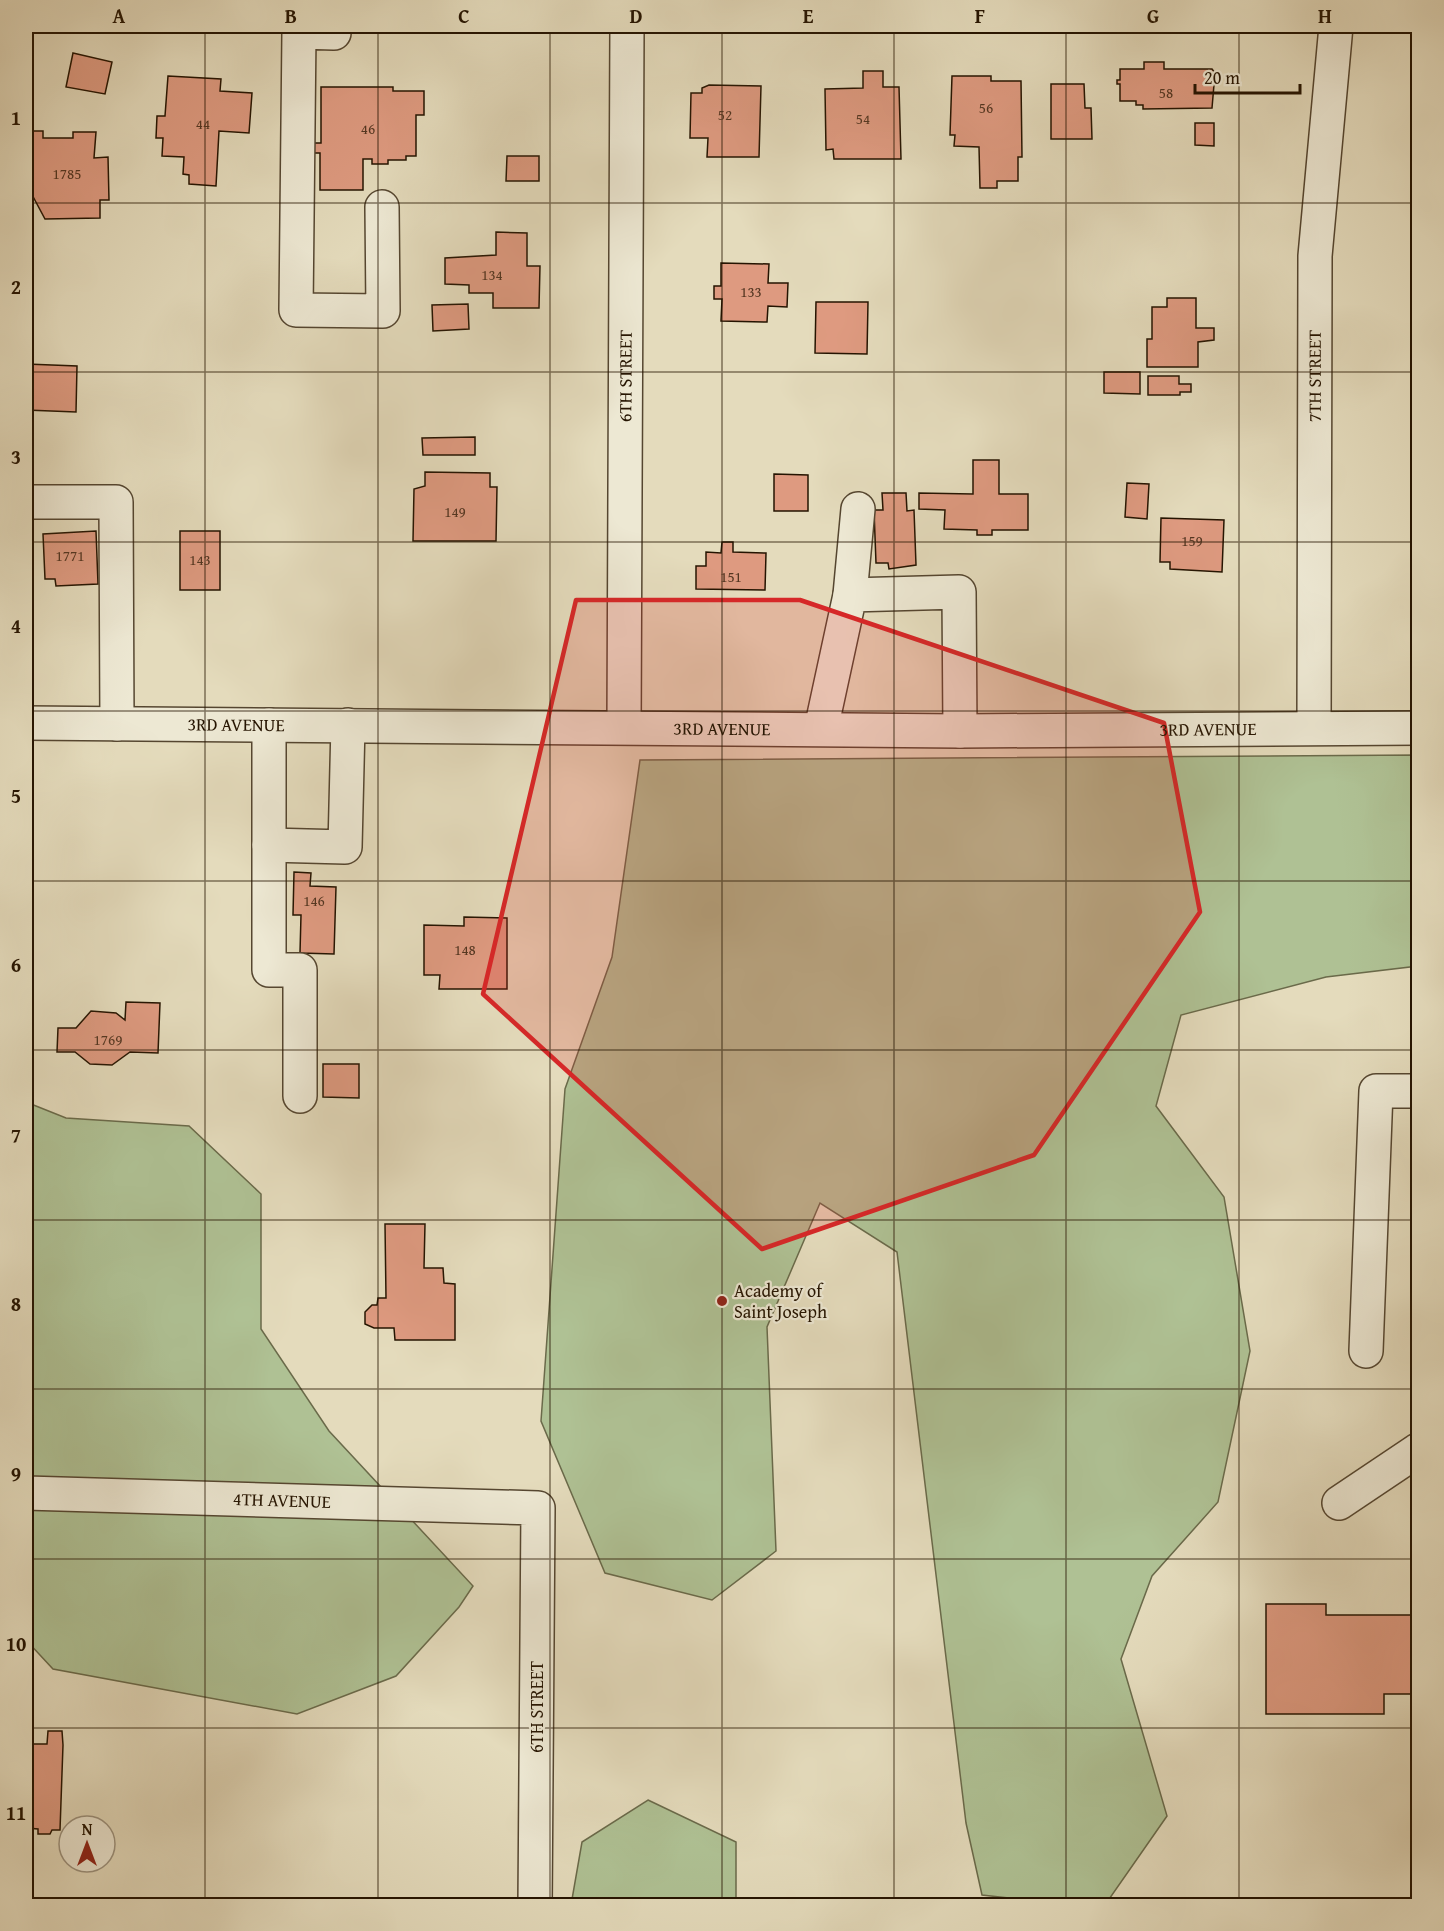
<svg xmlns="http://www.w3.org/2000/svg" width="1444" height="1931" font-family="'Gentium Book Plus',serif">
<rect width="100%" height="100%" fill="#e4dbbc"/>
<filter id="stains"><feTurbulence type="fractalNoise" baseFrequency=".00333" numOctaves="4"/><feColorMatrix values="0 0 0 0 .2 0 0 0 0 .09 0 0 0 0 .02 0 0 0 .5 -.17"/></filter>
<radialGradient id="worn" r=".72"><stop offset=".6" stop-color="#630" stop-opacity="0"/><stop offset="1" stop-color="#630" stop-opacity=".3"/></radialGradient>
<!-- green -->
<path fill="#afc194" stroke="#6a6a4a" stroke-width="1.5" d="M1418,755V966L1326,977L1181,1015L1156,1106L1224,1197L1250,1351L1218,1502L1152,1576L1121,1659L1167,1816L1105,1905H1072L982,1895L966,1823L897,1252L820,1203L767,1327L776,1551L712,1600L605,1573L541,1421L565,1089L612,957L640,760Z
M26,1102L66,1118L189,1126L261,1194V1329L329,1431L473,1586L459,1607L396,1676L297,1714L53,1669L26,1640Z
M648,1800L736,1842V1905H571L582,1842Z"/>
<!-- building -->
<path fill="#de9a80" stroke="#251401" stroke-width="1.5" d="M73,53L112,62L105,94L66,87Z
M1144,62H1164V69H1212L1215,73L1212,108L1143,109V105H1136V101H1120V84H1117V80H1120V69H1144Z
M863,71H883V87H899L901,159H834L833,149L826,150L825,89L863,88Z
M168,76L221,79L220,91L252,93L249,133L219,131L216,186L189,184V175L183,174L184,157L162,156L163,138H156L157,116H165Z
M952,76H991V81H1021L1022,157H1018V181H997V188H980L979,147L954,146L955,135H950Z
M1051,84H1084L1085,108H1091L1092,139H1051Z
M709,85L761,86L759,157H707L708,138H690L691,93H702V88Z
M321,87H393V91H424V115H416V156H406V160H388V164H372V159H363V190H320V153H311V143H321Z
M1195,123H1214V146L1195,145Z
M26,131H43V138H73V132H96L94,158L108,157L109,200H100V218L45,219L30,191H26Z
M507,156H539V181H506Z
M496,232L527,233V266H540L539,308H493V293H469V285L445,284V258L496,255Z
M721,263L769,264L768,283H788L787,307L768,306L767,322L721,321L722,299H714V286H721Z
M1167,298H1196V328H1214V340L1198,342V367H1147V339H1152V307H1167Z
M816,302H868L867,354L815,353Z
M468,304L469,329L433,331L432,305Z
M26,364L77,366L76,412L26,410Z
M1104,372H1140V394L1104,393Z
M1148,376H1179V384H1191V392H1180V395H1148Z
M475,437V455H423L422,438Z
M973,460H999V494H1028V530H992V535H977V530L944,529L945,510L919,509V493L973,494Z
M425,472L490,473V487H497L496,541H413L414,489L425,486Z
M774,474L808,475V511H774Z
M1127,483L1149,484L1147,519L1125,517Z
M882,493H906L907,511L914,510L916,565L889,569L888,563H876L874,510H883Z
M1161,518L1224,520L1222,572L1170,569V562H1160Z
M96,531L98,584L56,586L55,579H45L43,534Z
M180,531H220V590H180Z
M722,542H733V552L766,553L765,590L696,589V566H706V552L721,553Z
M294,872L311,873L310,886L336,887L334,954L300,953L301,915H293Z
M464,917L507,918V989H439L440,975H424V925L464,926Z
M126,1002L160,1003L158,1053L130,1052L112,1065L90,1064L75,1052H57L58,1028H76L91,1011L116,1013L125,1020Z
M323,1064H359V1098L323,1097Z
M385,1224H425L424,1268H443L444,1283L455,1284V1340H395L394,1328H374L365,1324V1312L372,1305H377L378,1298H386Z
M1266,1604H1326V1615H1418V1694H1384V1714H1266Z
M48,1731H62L63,1745L60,1830H52L50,1834H38V1829L27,1828L28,1744H47Z"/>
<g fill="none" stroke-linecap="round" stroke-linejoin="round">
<defs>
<g id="minor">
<path d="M334,26V33L299,32L296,310L383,311L382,207"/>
<path d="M26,502H116L117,724"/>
<path d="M850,595L858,509"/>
<path id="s1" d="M26,723L960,731L1418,728"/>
<path d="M269,725V970H300V1096"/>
<path id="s2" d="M624,727L627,26"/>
<path id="s3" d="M1314,728L1315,256L1336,26"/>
<path d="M821,729L850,595L959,592L960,731"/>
<path d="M269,845L345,847L348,725"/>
<path d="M1366,1351L1376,1091H1418"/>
<path id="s4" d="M26,1493L538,1508L535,1906"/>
<path d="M1339,1503L1418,1450"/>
</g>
</defs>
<!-- minor casing -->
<use href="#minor" stroke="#554630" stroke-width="36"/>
<!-- minor -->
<use href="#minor" stroke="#ede8d3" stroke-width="33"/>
</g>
<!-- marked area -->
<path fill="#d62828" fill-opacity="0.2" stroke="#d62828" stroke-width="4.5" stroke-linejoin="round" d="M576,600H800L1164,723L1200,912L1034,1155L762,1249L483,994Z"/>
<!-- grid -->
<path fill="none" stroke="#251401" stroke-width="1.5" stroke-opacity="0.55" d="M205,26V1906M378,26V1906M550,26V1906M722,26V1906M894,26V1906M1066,26V1906M1239,26V1906M26,203H1418M26,372H1418M26,542H1418M26,711H1418M26,881H1418M26,1050H1418M26,1220H1418M26,1389H1418M26,1559H1418M26,1728H1418"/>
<!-- markers -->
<circle fill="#8f2418" stroke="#ede8d3" stroke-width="2" cx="722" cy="1301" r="6"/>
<g text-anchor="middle" stroke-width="4.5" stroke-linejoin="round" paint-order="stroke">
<!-- number labels -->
<g font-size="15" fill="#533621">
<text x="1166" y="98">58</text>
<text x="986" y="113">56</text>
<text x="725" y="120">52</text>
<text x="863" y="124">54</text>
<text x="203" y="129">44</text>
<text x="368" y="134">46</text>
<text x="67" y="179">1785</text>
<text x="492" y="280">134</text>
<text x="751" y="297">133</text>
<text x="455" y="517">149</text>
<text x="1192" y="546">159</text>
<text x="70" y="561">1771</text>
<text x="200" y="565">143</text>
<text x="731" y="582">151</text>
<text x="314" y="906">146</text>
<text x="465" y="955">148</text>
<text x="108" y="1045">1769</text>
</g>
<!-- street labels -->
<g font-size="18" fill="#251401" stroke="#ede8d3">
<text dy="6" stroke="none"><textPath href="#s2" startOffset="351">6TH STREET</textPath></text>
<text dy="6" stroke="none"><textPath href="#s3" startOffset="352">7TH STREET</textPath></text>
<text dy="6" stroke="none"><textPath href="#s1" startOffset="210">3RD AVENUE</textPath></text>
<text dy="6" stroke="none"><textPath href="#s1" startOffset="696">3RD AVENUE</textPath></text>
<text dy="6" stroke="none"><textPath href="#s1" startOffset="1182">3RD AVENUE</textPath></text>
<text dy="6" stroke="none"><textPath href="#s4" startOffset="256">4TH AVENUE</textPath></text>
<text transform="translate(537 1707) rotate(-90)" y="6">6TH STREET</text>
</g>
<!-- poi labels -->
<g font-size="18" fill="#251401" stroke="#ede8d3" text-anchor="start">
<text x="734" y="1297">Academy of<tspan x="734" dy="21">Saint Joseph</tspan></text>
</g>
</g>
<!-- margin -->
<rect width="1444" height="1931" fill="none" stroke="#e4dbbc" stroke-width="66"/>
<!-- north arrow -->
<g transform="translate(87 1844)"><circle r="28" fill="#ede8d3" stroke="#9d937f" stroke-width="1.5"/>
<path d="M0-4.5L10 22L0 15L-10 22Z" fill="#8f2418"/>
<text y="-9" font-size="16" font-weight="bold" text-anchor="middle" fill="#251401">N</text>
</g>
<!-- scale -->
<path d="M1195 84v9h105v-9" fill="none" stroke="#251401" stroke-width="3"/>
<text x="1204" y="84" font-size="18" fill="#251401" stroke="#ede8d3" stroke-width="4.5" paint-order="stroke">20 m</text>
<rect x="33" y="33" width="1378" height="1865" fill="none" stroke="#251401" stroke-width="2"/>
<g font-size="20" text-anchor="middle" font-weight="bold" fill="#251401">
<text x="119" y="23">A</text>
<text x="291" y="23">B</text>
<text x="464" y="23">C</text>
<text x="636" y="23">D</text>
<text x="808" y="23">E</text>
<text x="980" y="23">F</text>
<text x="1153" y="23">G</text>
<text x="1325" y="23">H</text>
<text x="16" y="125">1</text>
<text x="16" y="294">2</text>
<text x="16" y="464">3</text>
<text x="16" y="633">4</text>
<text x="16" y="803">5</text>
<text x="16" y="972">6</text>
<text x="16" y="1142">7</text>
<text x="16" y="1311">8</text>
<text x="16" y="1481">9</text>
<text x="16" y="1651">10</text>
<text x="16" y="1820">11</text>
</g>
<rect width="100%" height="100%" filter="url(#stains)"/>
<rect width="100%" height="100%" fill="url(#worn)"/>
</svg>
